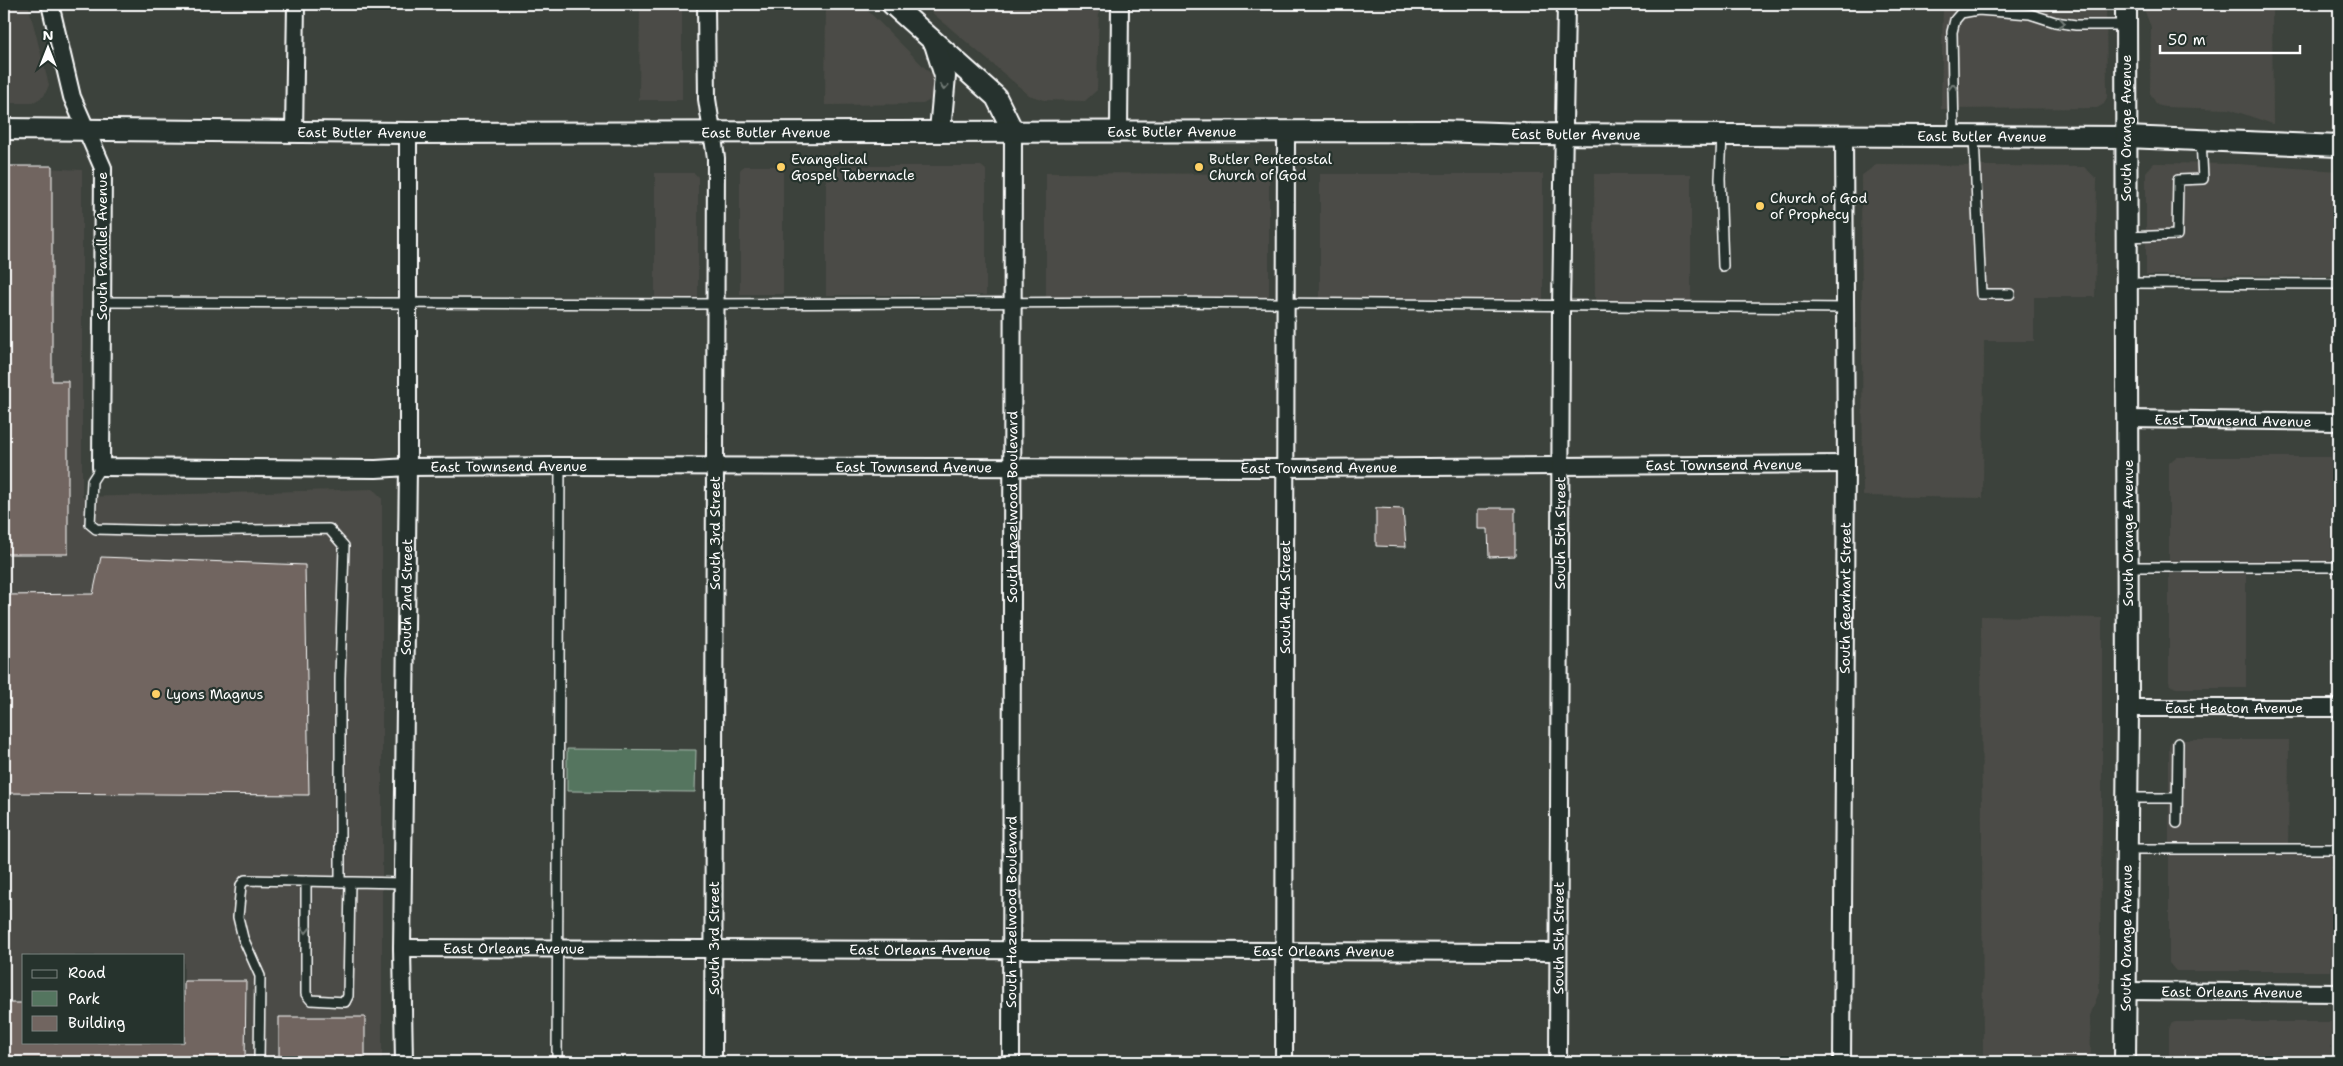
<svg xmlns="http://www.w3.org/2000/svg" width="2343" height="1066" font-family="'Shantell Sans',sans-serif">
<rect width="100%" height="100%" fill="#3c423c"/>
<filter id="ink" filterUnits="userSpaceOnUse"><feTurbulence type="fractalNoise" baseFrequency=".02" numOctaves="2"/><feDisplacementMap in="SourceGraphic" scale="10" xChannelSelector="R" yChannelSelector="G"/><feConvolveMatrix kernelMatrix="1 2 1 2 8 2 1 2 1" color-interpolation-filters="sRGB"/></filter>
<g filter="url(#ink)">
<!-- built -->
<path fill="#4c4c47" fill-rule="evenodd" d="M4,4H28L49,85L44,96L32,103H4Z
M640,4H682V100H639Z
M826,4H861L934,77L936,82L934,94L930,100L923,104L825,105Z
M922,4H1099L1097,90L1085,101L1044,100L1029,95Z
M1943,4H2106L2107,97L2104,104L2097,108L1941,109Z
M2142,4H2272L2273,124L2229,109L2165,107L2157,105L2150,93L2151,27Z
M2154,163L2237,164L2339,171V276L2146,275V172Z
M1876,165L2084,167L2097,179L2095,297H2034V341H1984L1983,498L1863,496L1861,176Z
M4,166L82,170V497L373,489L382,498V1062H4ZM24,955H184V1042H24Z
M744,166H783V294H740V170Z
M826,166H981L986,170V295H826Z
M655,173H694L698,177V301H655Z
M1046,173L1269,174V302H1046Z
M1320,174H1543V303L1320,302Z
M1594,174H1691V303H1595Z
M2176,457H2331V573H2246V688H2176L2170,685L2169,681V463Z
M1981,616L2102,618V818L2099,992L2090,1016L2091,1062H1983Z
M2176,740H2289L2288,855H2331V971H2176L2169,963V746L2171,741Z
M2175,1022H2331V1062H2169V1029L2171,1024Z"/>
<!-- green -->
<path fill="#54755f" stroke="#aabaaf" d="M567,749L696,750L695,792L567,791Z"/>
<!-- building -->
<path fill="#716560" stroke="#fff" d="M4,166H52V381H68V554H4Z
M1376,508L1403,509L1406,547L1376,546Z
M1489,508H1515V556L1489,557L1488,529H1478V509H1489Z
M101,557L305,565L309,795L4,793V595L93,594Z
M184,981H246L245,1062H4V1003H24V1042H184Z
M279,1017H365V1062H279Z"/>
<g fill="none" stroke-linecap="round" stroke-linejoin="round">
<defs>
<path id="service" d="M1722,135L1720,179L1723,266
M1954,136L1952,32L1955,20L1961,13L1978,10L2030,14L2055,22L2076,25H2126
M1974,136L1981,294H2010
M2127,237L2177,235L2178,180L2203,179L2201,139
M2127,283L2339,284
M102,302L689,304L1157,302L1846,308
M101,467L92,481L90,524L96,529L173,531L329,529L344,546L340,678V882
M2128,567H2339
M2128,798H2176
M2177,823L2178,743
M2128,849H2339
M306,881V994L311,1000L345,1002L348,996L350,882
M259,1062L260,976L243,938L238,917L241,885L245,880L404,883
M557,1062L560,466"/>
<g id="minor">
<path id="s1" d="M50,4L72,97L103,168L101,467L376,469L408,467L560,466L1286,468L1846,464"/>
<path d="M706,4L707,99L716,158L713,1062"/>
<path d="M1119,131L1120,4"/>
<path d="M294,132L296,4"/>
<path id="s2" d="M2127,419L2339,422"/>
<path id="s3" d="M2128,708H2339"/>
<path id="s4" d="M402,948L1557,952"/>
<path id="s5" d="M2126,991L2339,993"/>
<path id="s6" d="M404,1062L402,948L408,467V133"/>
<path id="s7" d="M1011,1062L1013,131"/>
<path id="s8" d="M1284,1062L1286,131"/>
<path id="s9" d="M1558,1062L1561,307L1566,4"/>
<path id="s10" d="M1842,1062L1846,464L1844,135"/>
</g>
<g id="tertiary">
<path d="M892,4L996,97L1013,131"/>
<path d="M935,44L945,76L940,131"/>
<path id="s11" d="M4,129L408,133L1440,131L1525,134L2126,137L2339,146"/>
<path id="s12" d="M2125,1062L2128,708L2126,4"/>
</g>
</defs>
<!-- service casing -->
<use href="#service" stroke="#fff" stroke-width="12"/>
<!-- minor casing -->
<use href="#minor" stroke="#fff" stroke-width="20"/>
<!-- tertiary casing -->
<use href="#tertiary" stroke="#fff" stroke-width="24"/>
<!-- service -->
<use href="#service" stroke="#26332d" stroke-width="9"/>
<!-- minor -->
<use href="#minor" stroke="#26332d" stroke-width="16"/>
<!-- tertiary -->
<use href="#tertiary" stroke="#26332d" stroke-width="20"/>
</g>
<!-- one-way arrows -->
<defs><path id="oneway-chevron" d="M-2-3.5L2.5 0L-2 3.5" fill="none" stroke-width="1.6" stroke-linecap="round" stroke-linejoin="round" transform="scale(1.25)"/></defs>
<g stroke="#727a76">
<use href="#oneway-chevron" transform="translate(2062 23) rotate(8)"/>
<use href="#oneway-chevron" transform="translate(944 87) rotate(95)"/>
<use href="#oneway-chevron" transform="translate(1953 87) rotate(-91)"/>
<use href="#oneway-chevron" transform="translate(306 930) rotate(90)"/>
</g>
</g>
<!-- markers -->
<g fill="#ffd166" stroke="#26332d" stroke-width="2">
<circle cx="781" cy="167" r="5"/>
<circle cx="1199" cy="167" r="5"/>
<circle cx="1760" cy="206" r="5"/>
<circle cx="156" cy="694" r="5"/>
</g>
<g text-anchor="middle" stroke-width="4.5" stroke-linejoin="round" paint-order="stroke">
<!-- street labels -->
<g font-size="14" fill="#fff" stroke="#26332d">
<text transform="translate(2126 128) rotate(-90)" y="5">South Orange Avenue</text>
<text dy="5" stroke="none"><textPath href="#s11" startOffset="762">East Butler Avenue</textPath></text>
<text dy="5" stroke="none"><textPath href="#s11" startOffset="1168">East Butler Avenue</textPath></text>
<text dy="5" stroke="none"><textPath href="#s11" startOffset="358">East Butler Avenue</textPath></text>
<text dy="5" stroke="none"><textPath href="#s11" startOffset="1572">East Butler Avenue</textPath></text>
<text dy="5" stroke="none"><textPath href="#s11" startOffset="1978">East Butler Avenue</textPath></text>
<text transform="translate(102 246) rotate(-90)" y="5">South Parallel Avenue</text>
<text dy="5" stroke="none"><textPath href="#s2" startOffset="106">East Townsend Avenue</textPath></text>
<text dy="5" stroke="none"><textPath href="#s1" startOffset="880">East Townsend Avenue</textPath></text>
<text dy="5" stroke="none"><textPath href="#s1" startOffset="2095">East Townsend Avenue</textPath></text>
<text dy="5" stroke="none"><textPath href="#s1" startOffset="1285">East Townsend Avenue</textPath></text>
<text dy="5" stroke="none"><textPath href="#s1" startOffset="1690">East Townsend Avenue</textPath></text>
<text dy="5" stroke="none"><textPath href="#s7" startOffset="555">South Hazelwood Boulevard</textPath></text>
<text transform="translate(715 533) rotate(-90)" y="5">South 3rd Street</text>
<text dy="5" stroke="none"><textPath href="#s9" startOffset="529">South 5th Street</textPath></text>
<text transform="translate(2128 533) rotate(-90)" y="5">South Orange Avenue</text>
<text dy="5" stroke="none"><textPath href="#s8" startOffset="465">South 4th Street</textPath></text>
<text dy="5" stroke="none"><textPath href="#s6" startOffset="465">South 2nd Street</textPath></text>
<text dy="5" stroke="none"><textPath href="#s10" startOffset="464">South Gearhart Street</textPath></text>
<text dy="5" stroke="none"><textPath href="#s3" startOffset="106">East Heaton Avenue</textPath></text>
<text dy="5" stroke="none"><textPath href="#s7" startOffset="150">South Hazelwood Boulevard</textPath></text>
<text transform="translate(714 938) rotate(-90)" y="5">South 3rd Street</text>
<text dy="5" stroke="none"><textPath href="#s9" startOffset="124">South 5th Street</textPath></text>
<text dy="5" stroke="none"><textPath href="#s12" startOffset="124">South Orange Avenue</textPath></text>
<text dy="5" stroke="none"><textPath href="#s4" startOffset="112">East Orleans Avenue</textPath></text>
<text dy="5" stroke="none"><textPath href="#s4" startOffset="518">East Orleans Avenue</textPath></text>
<text dy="5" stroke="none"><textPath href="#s4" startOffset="922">East Orleans Avenue</textPath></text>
<text dy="5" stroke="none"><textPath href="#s5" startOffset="106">East Orleans Avenue</textPath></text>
</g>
<!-- poi labels -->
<g font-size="14" fill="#fff" stroke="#26332d" text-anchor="start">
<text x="791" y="164">Evangelical<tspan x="791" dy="16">Gospel Tabernacle</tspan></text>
<text x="1209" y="164">Butler Pentecostal<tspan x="1209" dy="16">Church of God</tspan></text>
<text x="1770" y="203">Church of God<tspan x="1770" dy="16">of Prophecy</tspan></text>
<text x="166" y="699">Lyons Magnus</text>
</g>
</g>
<!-- margin -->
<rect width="2343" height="1066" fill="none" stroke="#26332d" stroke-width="20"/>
<rect x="10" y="10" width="2323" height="1046" fill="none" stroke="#fff" stroke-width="2" filter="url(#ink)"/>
<!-- legend -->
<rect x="22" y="954" width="162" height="90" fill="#26332d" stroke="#7d8581"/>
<rect x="32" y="970" width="25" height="8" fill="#26332d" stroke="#7d8581"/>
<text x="68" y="978" font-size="15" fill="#ffffff">Road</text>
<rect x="32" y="991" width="25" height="15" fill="#54755f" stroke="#7d8581"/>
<text x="68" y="1004" font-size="15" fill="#ffffff">Park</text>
<rect x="32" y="1016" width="25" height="15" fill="#716560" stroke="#7d8581"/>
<text x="68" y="1028" font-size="15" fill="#ffffff">Building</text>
<!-- north arrow -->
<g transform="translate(48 48)" stroke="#26332d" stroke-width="4" paint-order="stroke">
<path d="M0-4L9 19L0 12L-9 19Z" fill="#ffffff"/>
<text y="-8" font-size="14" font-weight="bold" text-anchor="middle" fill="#ffffff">N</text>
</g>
<!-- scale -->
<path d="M2160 45v8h140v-8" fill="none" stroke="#ffffff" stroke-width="2.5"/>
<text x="2168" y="45" font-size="15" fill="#ffffff" stroke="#26332d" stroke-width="4" paint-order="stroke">50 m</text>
</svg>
